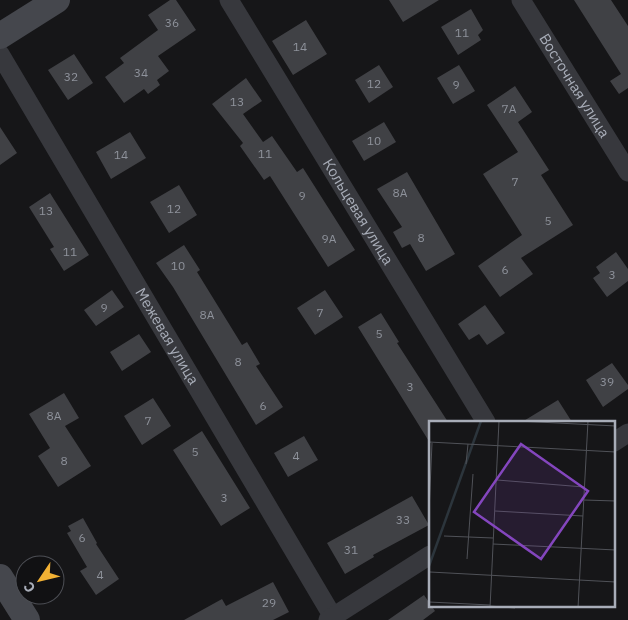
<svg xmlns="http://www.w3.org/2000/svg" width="628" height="620" font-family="'IBM Plex Sans',sans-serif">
<rect width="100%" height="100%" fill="#161618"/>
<!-- building -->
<path fill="#404145" d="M170,0H176L196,30L158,56L169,71L157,80L160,85L148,94L144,89L124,103L105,77L124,63L120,58L158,30L148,15Z
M389,0H439L403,22Z
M574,0H611L628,26V88L619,94L610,81L621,74Z
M471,9L483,30L478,35L481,40L458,55L441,27Z
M306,20L327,54L293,75L272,41Z
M74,54L93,83L68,100L48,70Z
M379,65L393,87L369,103L355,80Z
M459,65L475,91L453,104L437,78Z
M246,78L262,101L243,114L263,142L272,136L297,172L303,168L355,250L328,267L270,176L264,180L240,146L243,143L212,104Z
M515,86L532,112L518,122L549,170L541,175L573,225L521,258L533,274L500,297L478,266L522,235L483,174L518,152L487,105Z
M384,122L396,142L364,161L352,141Z
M0,127L17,153L0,165Z
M130,132L146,158L111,179L96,152Z
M407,172L455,254L426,271L410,244L402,248L393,232L402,227L377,189Z
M179,185L197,215L169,233L150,202Z
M50,193L89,255L64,271L50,249L54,247L29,207Z
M184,245L200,270L197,272L242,345L247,342L260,364L256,366L283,407L256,425L173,287L156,263Z
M616,252L628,269V281L607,297L593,278L600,273L596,267Z
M112,290L124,307L96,326L84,310Z
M325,290L343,317L315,335L297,308Z
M485,305L505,333L487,345L479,334L469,340L458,324Z
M381,313L399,342L397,343L448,422H430V443L358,327Z
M139,334L151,352L122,371L110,352Z
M612,363L628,385V389L603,407L586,380Z
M64,393L79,418L65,426L91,466L58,487L38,456L50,448L29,414Z
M153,398L171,426L142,445L124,416Z
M558,400L572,422H522Z
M202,431L250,508L221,526L173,450Z
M304,436L318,460L288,477L274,453Z
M412,496L429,525L373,555L374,557L345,574L327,543Z
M83,518L97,543L96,544L119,579L96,595L80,571L87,567L67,533L71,531L68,526Z
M273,582L289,612L273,620H184L222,599L226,606Z
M424,595L435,611L423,620H388Z"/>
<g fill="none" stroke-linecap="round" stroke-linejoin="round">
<!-- street -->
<g stroke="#37383d" stroke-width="19">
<path id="s1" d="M229,0L486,422"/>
<path id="s2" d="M521,0L628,172"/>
<path id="s3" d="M0,54L333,617"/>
<path d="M614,442L628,433"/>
<path d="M328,620L430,555"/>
</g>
<!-- secondary -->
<path stroke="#45474d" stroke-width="26" d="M0,36L57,0
M0,577L27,620"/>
</g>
<g text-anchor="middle" stroke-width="4.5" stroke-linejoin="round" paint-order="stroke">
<!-- number labels -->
<g font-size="12" fill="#8e929b">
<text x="172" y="27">36</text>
<text x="462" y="37">11</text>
<text x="300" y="51">14</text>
<text x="141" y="77">34</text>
<text x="71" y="81">32</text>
<text x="374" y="88">12</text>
<text x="456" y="89">9</text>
<text x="237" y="106">13</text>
<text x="509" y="113">7А</text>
<text x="374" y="145">10</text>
<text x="265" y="158">11</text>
<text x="121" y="159">14</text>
<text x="515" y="186">7</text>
<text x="400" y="197">8А</text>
<text x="302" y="200">9</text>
<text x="174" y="213">12</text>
<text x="46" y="215">13</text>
<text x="548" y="225">5</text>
<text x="421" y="242">8</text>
<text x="329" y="243">9А</text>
<text x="70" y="256">11</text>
<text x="178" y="270">10</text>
<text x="505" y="274">6</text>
<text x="612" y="279">3</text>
<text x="104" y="312">9</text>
<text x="320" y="317">7</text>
<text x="207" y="319">8А</text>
<text x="379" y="338">5</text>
<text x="238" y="366">8</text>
<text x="607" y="386">39</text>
<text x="410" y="391">3</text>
<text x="263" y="410">6</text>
<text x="54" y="420">8А</text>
<text x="148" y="425">7</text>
<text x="195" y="456">5</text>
<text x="296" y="460">4</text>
<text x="64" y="465">8</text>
<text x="224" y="502">3</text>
<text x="403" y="524">33</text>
<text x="82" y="542">6</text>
<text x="351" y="554">31</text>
<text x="100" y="579">4</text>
<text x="269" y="607">29</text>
</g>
<!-- street labels -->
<g font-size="15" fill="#a8adb8" stroke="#111113">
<text dy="5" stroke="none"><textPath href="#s2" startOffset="101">Восточная улица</textPath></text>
<text dy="5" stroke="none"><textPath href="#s1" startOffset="248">Кольцевая улица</textPath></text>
<text dy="5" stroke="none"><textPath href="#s3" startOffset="328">Межевая улица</textPath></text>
</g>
</g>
<!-- overview -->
<g transform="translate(429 421)">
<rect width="186" height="186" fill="#161618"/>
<path fill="none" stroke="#2c353c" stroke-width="2.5" d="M0,145L52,0"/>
<path fill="none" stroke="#505258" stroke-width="1" d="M89,0L187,5M0,21L187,31M37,43L39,23M68,59L155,66M155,79L187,80M66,90L154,95M0,91L3,22M15,115L64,117M64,123L187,129M38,138L44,53M1,151L187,161M0,181L61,184M61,185L86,187M61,187L70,0M149,187L159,0"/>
<path fill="#8446be" fill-opacity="0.15" stroke="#8446be" stroke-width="2.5" d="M92,23L159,70L112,138L45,91Z"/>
<rect width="186" height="186" fill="none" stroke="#a8adb8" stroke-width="2.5"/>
</g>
<!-- north arrow -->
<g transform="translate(40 580) rotate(235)"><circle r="24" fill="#111113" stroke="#4d4f55"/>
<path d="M0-4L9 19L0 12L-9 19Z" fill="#f2b134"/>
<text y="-8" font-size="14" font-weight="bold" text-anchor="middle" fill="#a8adb8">С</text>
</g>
</svg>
